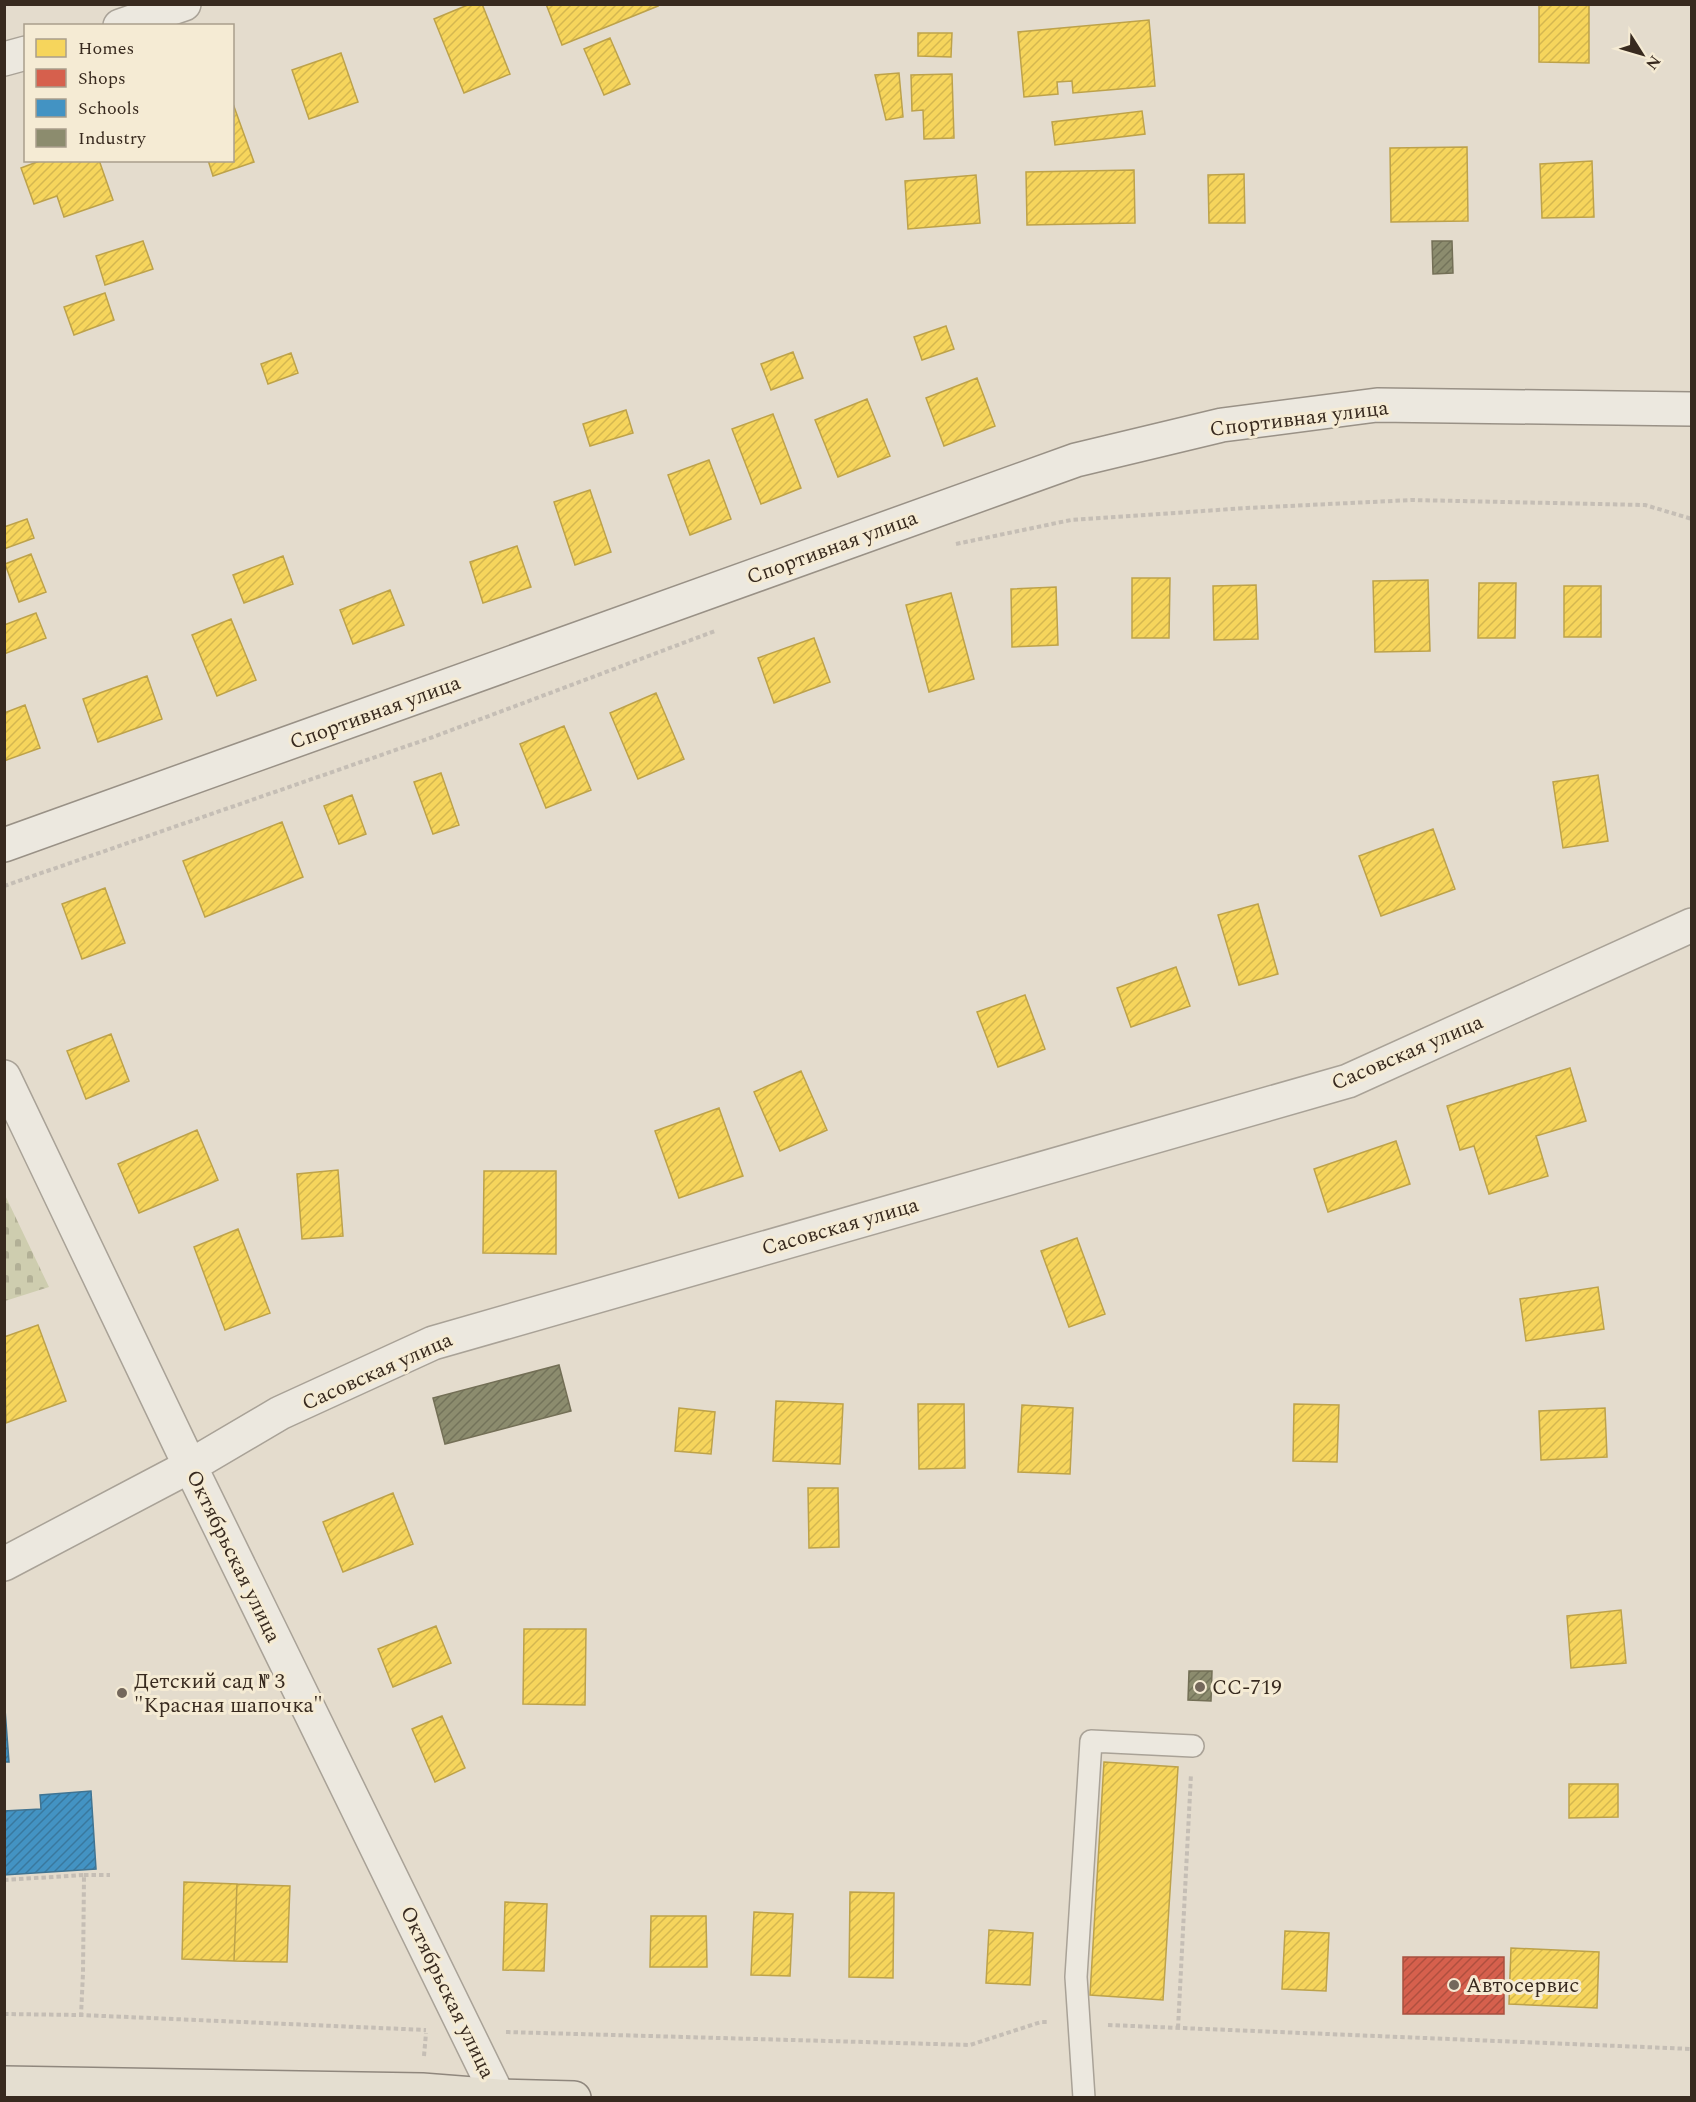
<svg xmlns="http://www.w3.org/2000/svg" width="1696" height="2102" font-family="Spectral,serif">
<defs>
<pattern id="cemetery-stones" width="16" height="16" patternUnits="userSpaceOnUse" patternTransform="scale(1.5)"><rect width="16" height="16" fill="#cecdaf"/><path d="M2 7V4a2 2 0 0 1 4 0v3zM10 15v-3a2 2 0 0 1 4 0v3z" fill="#b2b096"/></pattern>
<pattern id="homes-hatch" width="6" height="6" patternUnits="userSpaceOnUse" patternTransform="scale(1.5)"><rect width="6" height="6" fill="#f6d55c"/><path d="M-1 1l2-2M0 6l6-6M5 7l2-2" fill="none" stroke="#d4b750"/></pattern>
<pattern id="shops-hatch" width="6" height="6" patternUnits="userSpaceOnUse" patternTransform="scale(1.5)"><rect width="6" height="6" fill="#d6604d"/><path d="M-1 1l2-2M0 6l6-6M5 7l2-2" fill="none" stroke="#af4f3f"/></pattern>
<pattern id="schools-hatch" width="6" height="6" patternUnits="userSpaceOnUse" patternTransform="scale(1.5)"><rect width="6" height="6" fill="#4393c3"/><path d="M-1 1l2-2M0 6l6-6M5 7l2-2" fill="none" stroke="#39789e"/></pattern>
<pattern id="industry-hatch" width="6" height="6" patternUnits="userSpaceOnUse" patternTransform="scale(1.5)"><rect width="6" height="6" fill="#8c8c6e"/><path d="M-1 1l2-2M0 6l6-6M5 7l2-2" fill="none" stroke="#73735a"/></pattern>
</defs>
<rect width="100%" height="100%" fill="#e4dccd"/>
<!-- cemetery -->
<path fill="url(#cemetery-stones)" d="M4,1193L49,1287L5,1301H4Z"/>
<!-- homes -->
<path fill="url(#homes-hatch)" stroke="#bda24a" stroke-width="1.5" d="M470,4H482L510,74L464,93L434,19Z
M546,4H657L658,6L562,45Z
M1539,4H1589V63L1539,62Z
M1149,20L1155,86L1073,93L1072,81L1057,82L1058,94L1024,97L1018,32Z
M918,33H952L951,57L918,56Z
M610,38L630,84L604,95L584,49Z
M341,53L358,102L309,119L292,70Z
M899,73L903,117L886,120L875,75Z
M952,74L954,138L924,139L923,110L912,111L911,75Z
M232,101L254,162L213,176L208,160H232Z
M1142,111L1145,134L1055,145L1052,122Z
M1467,147L1468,221L1391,222L1390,148Z
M42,160H99L113,200L64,217L57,196L34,204L21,168Z
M1592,161L1594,217L1542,218L1540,164Z
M1134,170L1135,223L1027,225L1026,172Z
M1244,174L1245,223H1209L1208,175Z
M976,175L980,223L908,229L905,181Z
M143,241L153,269L105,285L96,256Z
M105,293L114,320L74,335L64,307Z
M946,326L954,349L922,360L914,337Z
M793,352L803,378L771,390L761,364Z
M291,353L298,373L268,384L261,364Z
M977,378L995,426L944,446L926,398Z
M867,399L890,456L838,477L815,420Z
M626,410L633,433L590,446L583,424Z
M773,414L801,488L761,504L732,429Z
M709,460L731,519L690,535L668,475Z
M590,490L611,552L575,565L554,502Z
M27,519L34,538L4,549V527Z
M517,546L531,587L483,603L470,562Z
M31,554L46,592L19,602L5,564Z
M283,556L293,584L244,603L233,575Z
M1132,578H1170L1169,638H1132Z
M1428,580L1430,651L1375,652L1373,581Z
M1479,583H1516L1515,638H1478Z
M1256,585L1258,639L1214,640L1213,586Z
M1564,586H1601V637H1564Z
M1056,587L1058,645L1012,647L1011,589Z
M390,590L404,625L353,644L340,610Z
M951,593L974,679L929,692L906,605Z
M36,613L46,638L4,654V625Z
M231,619L256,680L217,696L192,635Z
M814,638L830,682L774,703L758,658Z
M147,676L162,719L98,742L83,699Z
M656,693L684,759L638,779L610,713Z
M25,705L40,748L4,761V713Z
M564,726L591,790L546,808L520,744Z
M441,773L459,825L433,834L414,782Z
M1598,775L1608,841L1563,848L1553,782Z
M352,795L366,834L339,844L324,806Z
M282,822L303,877L205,917L183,861Z
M1433,829L1455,889L1381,916L1359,856Z
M105,888L125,943L82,959L62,904Z
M1258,904L1278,974L1239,985L1218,915Z
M1176,967L1190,1006L1131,1027L1117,988Z
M1025,995L1045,1049L998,1067L977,1012Z
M111,1034L129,1081L86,1099L67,1051Z
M1570,1068L1586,1121L1536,1136L1548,1176L1489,1194L1474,1146L1460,1150L1447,1106Z
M801,1071L827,1130L780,1151L754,1092Z
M719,1108L743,1176L679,1198L655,1131Z
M197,1130L218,1180L139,1213L118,1164Z
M1396,1141L1410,1184L1328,1212L1314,1169Z
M338,1170L343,1236L302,1239L297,1174Z
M484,1171H556V1254L483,1253Z
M238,1229L270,1313L225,1330L194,1247Z
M1077,1238L1105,1314L1069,1327L1041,1251Z
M1598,1287L1604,1329L1526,1341L1520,1299Z
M38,1325L66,1401L6,1423L4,1337Z
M776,1401L843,1404L840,1464L773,1461Z
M918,1404H964L965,1468L919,1469Z
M1294,1404L1339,1405L1337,1462L1293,1461Z
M1022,1405L1073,1408L1070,1474L1018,1472Z
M679,1408L715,1412L711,1454L675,1451Z
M1605,1408L1607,1457L1541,1460L1539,1411Z
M808,1488H838L839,1547L809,1548Z
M393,1493L413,1544L343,1572L323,1522Z
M1621,1610L1626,1663L1571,1668L1567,1616Z
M436,1626L451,1663L393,1687L378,1649Z
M524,1629H586L585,1705L523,1704Z
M442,1716L465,1768L435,1782L412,1729Z
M1104,1762L1178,1767L1163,2000L1090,1995Z
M1569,1784H1618V1817L1569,1818Z
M184,1882L237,1884L234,1961L182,1959Z
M237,1884L290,1886L287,1962L234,1961Z
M850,1892L894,1893L893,1978L849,1977Z
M505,1902L547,1904L544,1971L503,1970Z
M754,1912L793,1914L790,1976L751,1975Z
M651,1916H706L707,1967H650Z
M989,1930L1033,1933L1030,1985L986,1983Z
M1285,1931L1329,1933L1326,1991L1282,1989Z
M1511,1948L1599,1952L1597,2008L1509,2004Z"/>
<!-- shops -->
<path fill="url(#shops-hatch)" stroke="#a7503f" stroke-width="1.5" d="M1403,1957H1504V2014H1403Z"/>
<!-- schools -->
<path fill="url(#schools-hatch)" stroke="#407492" stroke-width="1.5" d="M4,1696L9,1762H4Z
M91,1791L96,1869L4,1875V1811L41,1809L40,1795Z"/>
<!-- industry -->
<path fill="url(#industry-hatch)" stroke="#736f56" stroke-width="1.5" d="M1432,241H1452L1453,273L1433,274Z
M559,1365L571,1411L445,1444L433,1398Z
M1189,1671H1212L1211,1701L1188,1700Z"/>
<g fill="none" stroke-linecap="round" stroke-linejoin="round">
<defs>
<path id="lane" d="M1084,2098L1076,1977L1091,1741L1193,1746"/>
<path id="street" d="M120,26L184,4
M4,59L26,53
M4,1077L190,1466L499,2098
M4,1564L190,1466L280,1413L433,1343L1348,1081L1692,925"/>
<path id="secondary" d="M4,845L1076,460L1222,425L1377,405L1692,409"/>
<path id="primary" d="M4,2083L422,2090L499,2096L574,2098"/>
</defs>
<!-- lane casing -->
<use href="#lane" stroke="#a9a297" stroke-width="24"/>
<!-- street casing -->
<use href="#street" stroke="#a9a297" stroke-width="36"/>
<!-- secondary casing -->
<use href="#secondary" stroke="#999186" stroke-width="36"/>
<!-- primary casing -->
<use href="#primary" stroke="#8f877d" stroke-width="36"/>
<!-- path -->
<path stroke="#c5beb5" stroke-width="4" stroke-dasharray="4.5 3" stroke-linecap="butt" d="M956,544L1071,520L1247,508L1412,500L1645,505L1692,519
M4,886L433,737L715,631
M84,1875H110
M4,1880L84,1875L83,1973L81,2015
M4,2014L81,2015L426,2030
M1108,2025L1692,2049
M1178,2028L1191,1774
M506,2032L970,2045L1041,2022H1049
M424,2056L426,2033"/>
<!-- lane -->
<use href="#lane" stroke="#ece8df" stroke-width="21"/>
<!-- street -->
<use href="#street" stroke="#ece8df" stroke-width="33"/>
<!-- secondary -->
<use href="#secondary" stroke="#ece8df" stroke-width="33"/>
<!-- primary -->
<use href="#primary" stroke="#e4ded0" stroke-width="33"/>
</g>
<!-- markers -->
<g fill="#74685c" stroke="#f5ebd4" stroke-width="2">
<circle cx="1200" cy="1687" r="6"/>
<circle cx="122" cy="1693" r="6"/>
<circle cx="1454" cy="1985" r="6"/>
</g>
<g text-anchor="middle" stroke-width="6" stroke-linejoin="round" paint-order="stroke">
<!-- street labels -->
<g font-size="21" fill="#382a1f" stroke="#f5ebd4">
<text transform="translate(1299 418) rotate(-7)" y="7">Спортивная улица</text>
<text transform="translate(832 547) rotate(-20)" y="7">Спортивная улица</text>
<text transform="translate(375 712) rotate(-20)" y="7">Спортивная улица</text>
<text transform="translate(1407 1052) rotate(-23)" y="7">Сасовская улица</text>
<text transform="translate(840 1226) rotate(-16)" y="7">Сасовская улица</text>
<text transform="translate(377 1371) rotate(-24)" y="7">Сасовская улица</text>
<text transform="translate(234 1556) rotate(64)" y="7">Октябрьская улица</text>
<text transform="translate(448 1992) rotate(64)" y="7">Октябрьская улица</text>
</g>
<!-- poi labels -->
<g font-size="21" fill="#382a1f" stroke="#f5ebd4" text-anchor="start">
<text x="134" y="1688">Детский сад № 3<tspan x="134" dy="24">"Красная шапочка"</tspan></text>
<text x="1212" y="1694">СС-719</text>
<text x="1466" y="1992">Автосервис</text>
</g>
</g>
<!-- border -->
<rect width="1696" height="2102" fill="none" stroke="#382a1f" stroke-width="12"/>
<!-- legend -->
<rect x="24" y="24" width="210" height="138" fill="#f5ebd4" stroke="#a99e8c" stroke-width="1.5"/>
<rect x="36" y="39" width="30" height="18" fill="#f6d55c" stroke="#a99e8c" stroke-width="1.5"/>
<text x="78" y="54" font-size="18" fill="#382a1f">Homes</text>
<rect x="36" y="69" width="30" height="18" fill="#d6604d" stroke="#a99e8c" stroke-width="1.5"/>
<text x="78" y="84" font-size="18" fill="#382a1f">Shops</text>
<rect x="36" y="99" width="30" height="18" fill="#4393c3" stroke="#a99e8c" stroke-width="1.5"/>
<text x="78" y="114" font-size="18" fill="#382a1f">Schools</text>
<rect x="36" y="129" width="30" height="18" fill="#8c8c6e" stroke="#a99e8c" stroke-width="1.5"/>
<text x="78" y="144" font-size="18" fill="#382a1f">Industry</text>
<!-- north arrow -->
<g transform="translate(1642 54) rotate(127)" stroke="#f5ebd4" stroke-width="4.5" paint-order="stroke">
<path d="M0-4.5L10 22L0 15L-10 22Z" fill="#382a1f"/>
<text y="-9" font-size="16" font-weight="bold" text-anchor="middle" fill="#382a1f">N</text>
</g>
</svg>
